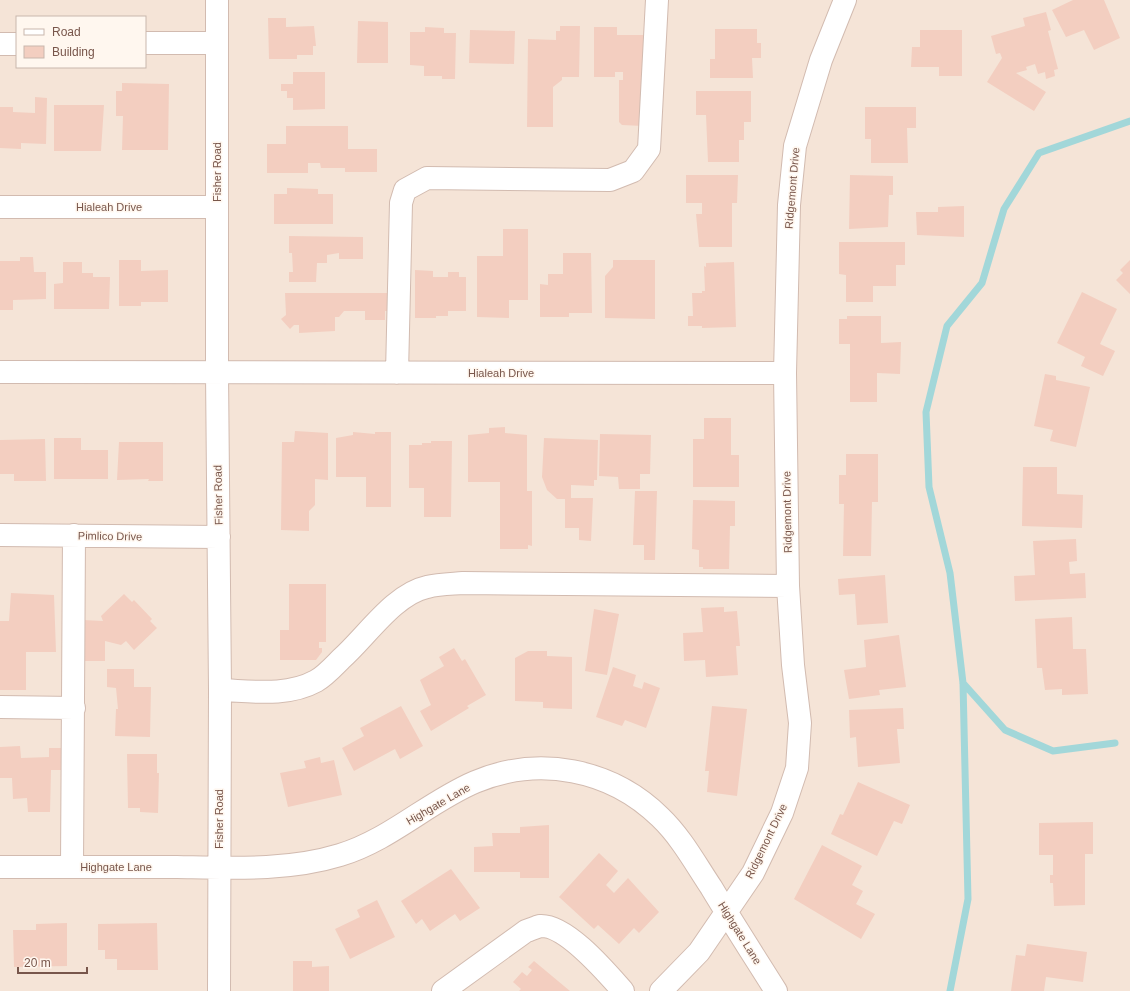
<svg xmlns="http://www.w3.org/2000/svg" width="1130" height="991" font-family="Helvetica,sans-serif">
<rect width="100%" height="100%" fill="#fdf3e9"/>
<!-- residential -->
<path fill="#f5e4d7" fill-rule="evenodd" d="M0,0H1130V991H0ZM17,17H145V67H17Z"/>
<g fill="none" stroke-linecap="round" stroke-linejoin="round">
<!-- stream -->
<path stroke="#a2d7d9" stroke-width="7" d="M963,683L1005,730L1053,751L1115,743
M950,991L968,899L963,683L950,573L929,487L926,412L947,326L982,283L1004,209L1039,153L1130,121"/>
</g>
<!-- building -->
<path fill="#f3cec0" d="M1073,0H1104L1120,38L1094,50L1084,30L1066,37L1052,10Z
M1046,12L1051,30L1048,31L1058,69L1054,70L1055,76L1046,79L1045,72L1038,74L1035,64L1026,67L1027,70L1016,73L1046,92L1034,111L987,82L1002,58L1000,53L996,54L991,36L1025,26L1023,18Z
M268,18H286V27L314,26L316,46H313V55H297V59H269Z
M358,21L388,22V63H357Z
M560,26H580L579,77H562V80L553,87V127H527L528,39L556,40V31H560Z
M425,27L444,28V33H456L455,79H442V76H424V66L410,65V32H425Z
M594,27H617V35H645L643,126L622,125L619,122V80H623V72H615V77H594Z
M715,29H757V43H761V58H752L753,78H710V59H715Z
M470,30L515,31L514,64L469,63Z
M920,30H962V76H939V67H911L912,47H920Z
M293,72H325V109L293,110V98H287V91H281V84H293Z
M122,83L169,84L168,150H122L123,116H116V91H122Z
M696,91H751V122H744V140H739V162H708L706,115H696Z
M35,97L47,98L46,144L21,143V149L0,148V107H13V112L35,113Z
M54,105H104L101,151H54Z
M865,107H916V128H907L908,163H871V139H865Z
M286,126H348V149H377V172H345V168H321L320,163H308V173H267V144H286Z
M686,175H738L737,203H732V247H699L696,214H702V203H686Z
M850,175L893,176V195H889L888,227L849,229Z
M287,188L318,189V194H333V224H274V194H287Z
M964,206V237L917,235L916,212H938V207Z
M503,229H528V300H509V318L477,317V256H503Z
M289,236L363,237V259H339V253L327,255V263H317L316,282H289V272H293L292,253H289Z
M839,242H905V265H896V286H873V302H846V275L839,274Z
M563,253H591L592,313H569V317H540V284L548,285V274H563Z
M20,257H33L34,272H46V299L13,300V310H0V261H20Z
M119,260H141V271L168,270V302H141V306H119Z
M613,260H655V319L605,318V276L613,267Z
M1130,260V294L1116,280L1123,273L1120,270Z
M63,262H82V273H93V277H110L109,309H54V284L63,283Z
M734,262L736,327L702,328V326H688V316H693L692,293H702V291H705L704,266L706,267V263Z
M415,270L433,271V277H448V272H459V277H466V311H448V316H436V318H415Z
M1082,292L1117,309L1100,344L1115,351L1103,376L1081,366L1085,357L1057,343Z
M285,293H387V311H385V320H365V311H344L339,317H335V331L299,333V325H294L290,329L281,319L286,315Z
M847,316H881V343L901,342L900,374L877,373V402H850V344H839V319H847Z
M1045,374L1056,376V380L1090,387L1076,447L1050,441L1053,430L1034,426Z
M704,418H731V455H739V487H693V439H704Z
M505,427V433L527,435V491H532V546L528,545V549H500V482H468V435L489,433V428Z
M295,431L328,433V480L315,479V505L309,511V531L281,530L282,442H294Z
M353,432L375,434V432H391V507H366V477H336V438L353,435Z
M600,434L651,435L650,474H640V489H619L618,477L599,476Z
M54,438H81V450H108V479H54Z
M544,438L598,440L597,480H594V486L571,485V498H593L591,541L579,540V528H565V499H557L547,490L542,477Z
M45,439L46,481H14V474H0V440Z
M431,441H452L451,517H424V488H409V445H422V443H431Z
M119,442H163V481H148L149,479L117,480Z
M846,454H878V502H872L871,556H843L844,504H839V475H846Z
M1023,467H1057V494L1083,495L1082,528L1022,526Z
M635,491H657L655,560H644V545H633Z
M693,500L735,501V526H730L729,569H703V567H699V550L692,549Z
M1076,539L1077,561L1069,562L1070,574L1085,573L1086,598L1015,601L1014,576L1035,575L1033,541Z
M885,575L888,623L857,625L855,594L839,595L838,579Z
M289,584H326V642H319V648H322V652L316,660H280V630H289Z
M11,593L54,595L56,652H26V690H0V621H9Z
M124,594L132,602L134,600L152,619L150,621L157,628L134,650L126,641L121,645L105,641V661H81L83,620L103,621L101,616Z
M724,607V612L737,611L740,646H736L738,675L706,677L705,660L684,661L683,633L703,632L701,608Z
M594,609L619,614L607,675L585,671Z
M1072,617L1073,649H1086L1088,694L1062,695V689L1045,690L1042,668H1037L1035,619Z
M899,635L906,687L879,690L880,695L849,699L844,670L866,667L864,640Z
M454,648L462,661L465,659L486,695L467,706L469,708L431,731L420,711L431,705L420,680L444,666L439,657Z
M528,651H547V656L572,657V709L543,708V702L515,701V658Z
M613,667L636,675L633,686L642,689L644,682L660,688L646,728L625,720L622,726L596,717Z
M107,669H134V687H151L150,737L115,736L116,709H118L116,688L107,687Z
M401,706L423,746L400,759L395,749L354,771L342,748L364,736L360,728Z
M712,706L747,709L737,796L707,792L709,771H705Z
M903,708L904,729H897L900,763L858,767L856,737L850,738L849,710Z
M20,746L21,758L49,757V748H64V770H51L50,812H28L27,798L13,799L12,778H0V747Z
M127,754H157V773H159L158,813L140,812V808H128Z
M320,757L321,763L334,760L342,795L288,807L280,773L306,768L304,761Z
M858,782L910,805L902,824L894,821L877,856L831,834L840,814L843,815Z
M1093,822V854H1085V905L1054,906L1053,883H1050V875H1053V855H1039V823Z
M549,825V878H520V872H474V847L493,846L492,833H520V827Z
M822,845L862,866L852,885L863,891L856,904L875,914L861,939L794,899Z
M599,853L618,871L606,885L614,893L628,878L659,912L639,933L634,928L619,944L598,925L594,929L559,897Z
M451,869L480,908L460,921L455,914L430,931L422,919L416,924L401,901Z
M377,900L395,937L350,959L335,929L360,917L357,910Z
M67,923V966L14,967L13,930H36V924Z
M157,923L158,970H117V959H105V950H98V924Z
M1027,944L1087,952L1083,982L1046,977L1044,991H1011L1016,955L1025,956Z
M293,961H312V967L329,966V991H293Z
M534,961L570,991H519L521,989L513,982L522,972L527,976L532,970L528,967Z"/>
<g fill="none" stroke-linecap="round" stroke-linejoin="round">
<defs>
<path id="minor" d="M217,0V373L220,690L219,991
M145,43H217
M0,44H17
M0,207H217
M0,372L785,373
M397,373L401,203L405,190L427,178L610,180L633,171L649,149L657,0
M0,535L219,537
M220,690C251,691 287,697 316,681C325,676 334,666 341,659C366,637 394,594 427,587C439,584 451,584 463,583L788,586
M0,707L74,708
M72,866L74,535
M0,867C59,867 118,867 177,867C231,868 288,871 340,855C390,840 428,802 475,782C539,755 611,769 660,817C681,837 695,863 711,887C732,922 754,956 776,991
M443,991L526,931C530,930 536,927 540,926C566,924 607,973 623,991
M661,991L699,952L753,873L782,813L797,768L800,723L793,665L788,586L785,373L789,205L795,146L821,60L845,0"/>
</defs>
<!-- minor casing -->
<use href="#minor" stroke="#d2bbb0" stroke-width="24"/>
<!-- minor -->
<use href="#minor" stroke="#fff" stroke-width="22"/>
</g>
<g text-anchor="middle" stroke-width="3" stroke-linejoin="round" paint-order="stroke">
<!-- street labels -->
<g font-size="11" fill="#78564b" stroke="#fff7ef">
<text transform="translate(217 172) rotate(-90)" y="4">Fisher Road</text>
<text transform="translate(792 188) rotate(-85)" y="4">Ridgemont Drive</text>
<text x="109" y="211">Hialeah Drive</text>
<text x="501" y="377">Hialeah Drive</text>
<text transform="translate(218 495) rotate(-91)" y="4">Fisher Road</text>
<text transform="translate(787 512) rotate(-91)" y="4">Ridgemont Drive</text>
<text transform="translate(110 536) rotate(1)" y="4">Pimlico Drive</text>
<text transform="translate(438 804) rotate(-30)" y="4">Highgate Lane</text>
<text transform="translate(219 819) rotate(-90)" y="4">Fisher Road</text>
<text transform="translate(766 841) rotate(-64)" y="4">Ridgemont Drive</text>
<text x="116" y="871">Highgate Lane</text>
<text transform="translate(740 933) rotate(58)" y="4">Highgate Lane</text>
</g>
</g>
<!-- legend -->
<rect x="16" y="16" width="130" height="52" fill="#fff7ef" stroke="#c9b7ad"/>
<rect x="24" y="29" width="20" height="6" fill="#ffffff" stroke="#c9b7ad"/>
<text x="52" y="36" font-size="12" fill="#78564b">Road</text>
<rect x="24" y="46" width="20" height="12" fill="#f3cec0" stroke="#c9b7ad"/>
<text x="52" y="56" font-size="12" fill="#78564b">Building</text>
<!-- scale -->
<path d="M18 967v6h69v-6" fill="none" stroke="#78564b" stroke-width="2"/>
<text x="24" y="967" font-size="12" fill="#78564b" stroke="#fff7ef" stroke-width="3" paint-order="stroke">20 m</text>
</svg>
